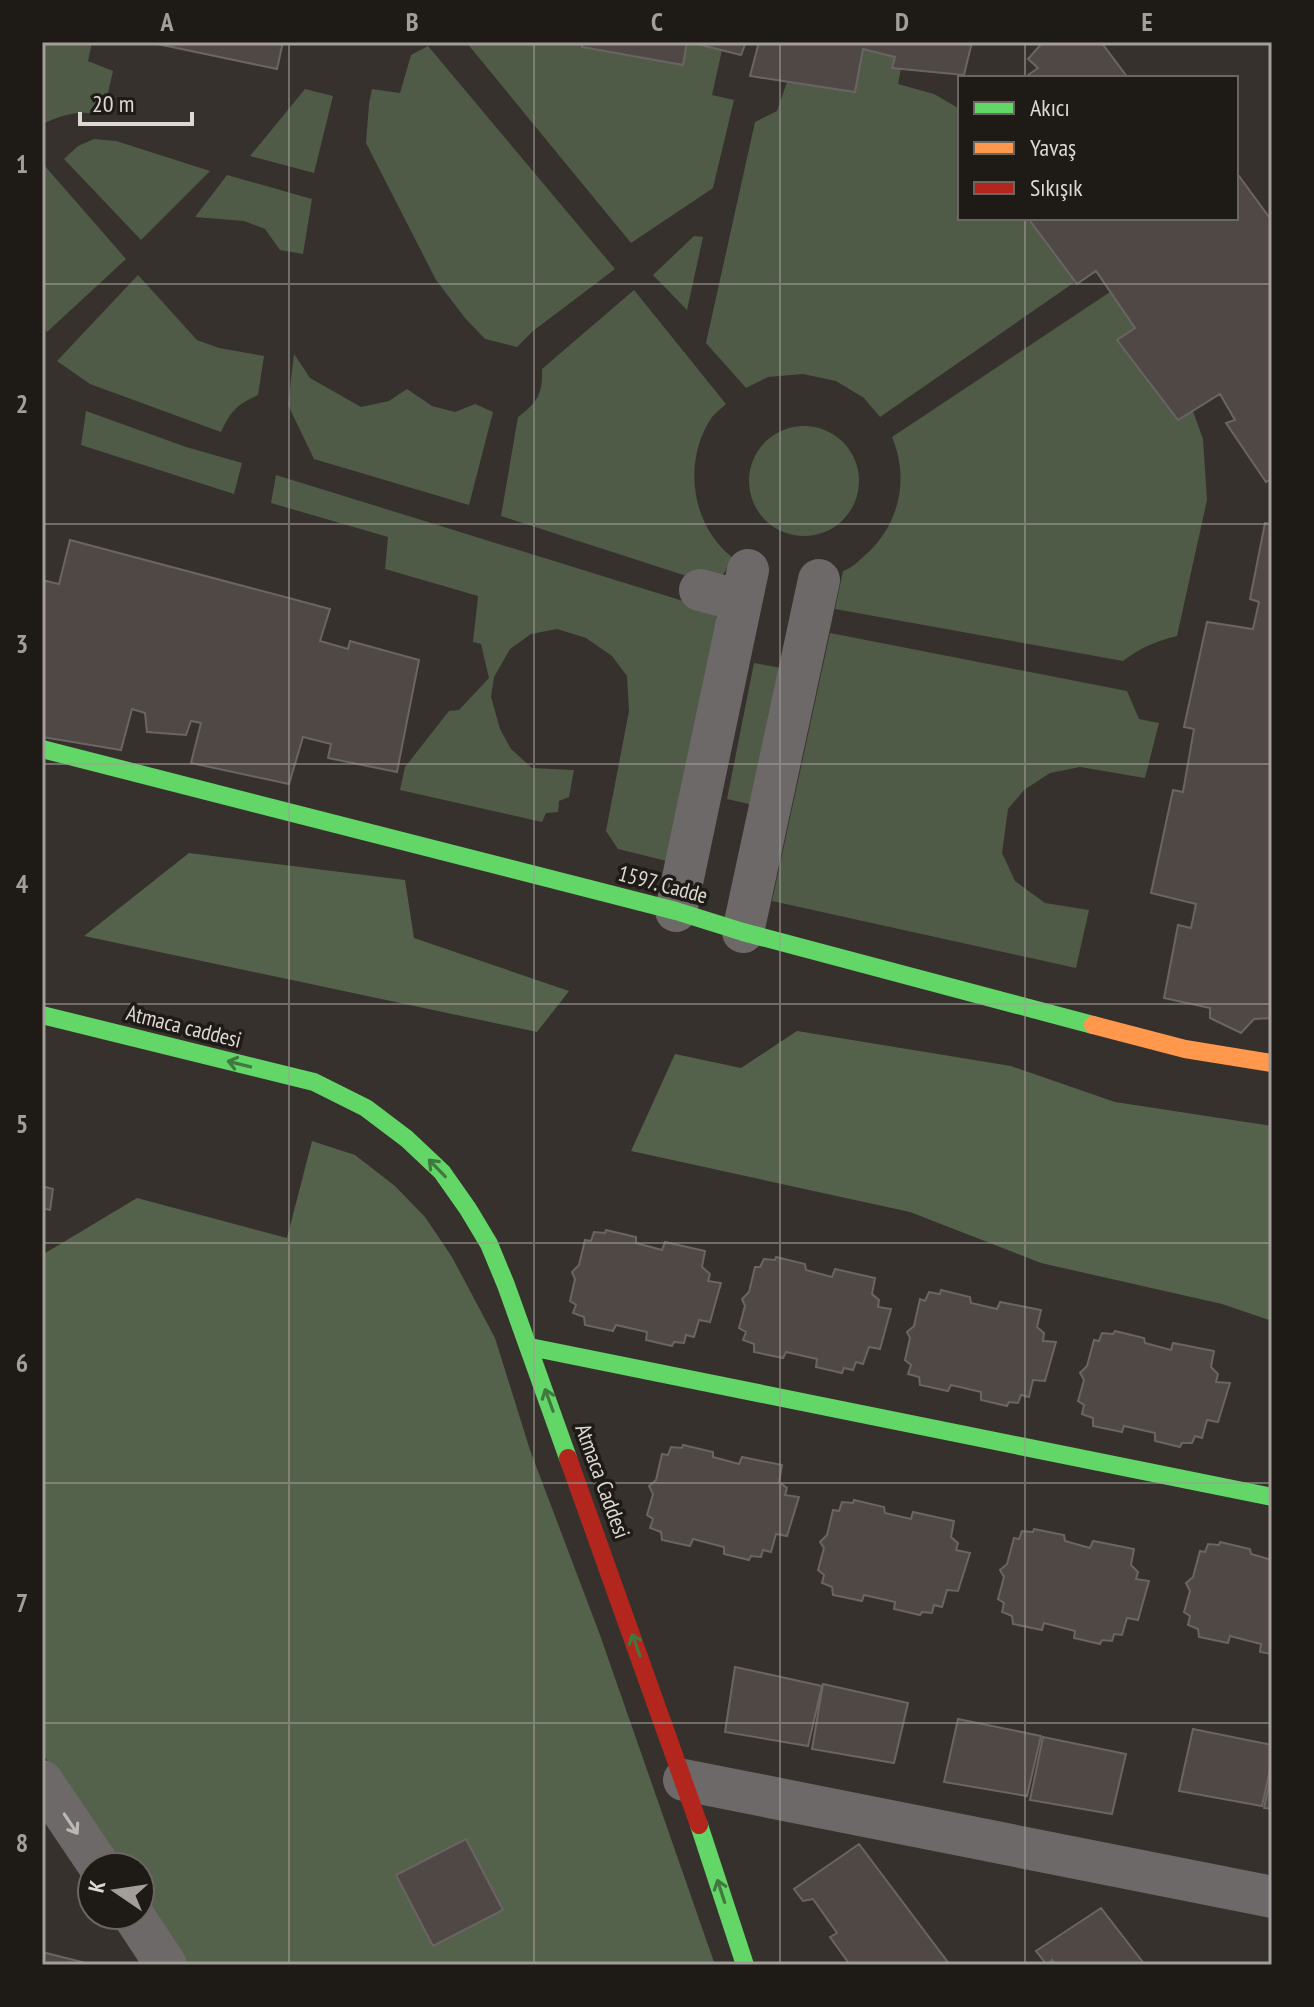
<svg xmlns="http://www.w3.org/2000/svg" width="1314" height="2007" font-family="'PT Sans Narrow',sans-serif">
<rect width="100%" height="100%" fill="#36312d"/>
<!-- green -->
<path fill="#4f5b47" d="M42,42H92L88,61L113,71L103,115C78,110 65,114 42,124Z
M466,42H582V47L683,65L687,42L722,50L712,95L734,100L713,188L631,243Z
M428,46L615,269L533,331L517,347L485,339L465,318L436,280L366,143L369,104L372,89L400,93L411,55Z
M863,49L895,57L901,68L898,84L934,94L960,109V218H1028L1075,282L880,417L864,398L836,381L803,374L768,377L746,388L706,343L755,122L777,111L787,82L855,92Z
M305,89L333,96L314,173L250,156Z
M94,139L116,141L210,171L141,240L64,159L78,146Z
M44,165L126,259L47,332L42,325V166Z
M227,175L312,199L303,254L280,250L265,229L244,221L195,217Z
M694,236L703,237L687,310L653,275Z
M138,275L197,340L219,348L264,356L258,395C236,405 231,411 221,432L90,384L57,361Z
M634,290L726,404C722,408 716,412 712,417C682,461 691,526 733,558L719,582L702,581L501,516L518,417C537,403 543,394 542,369Z
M1110,292L1135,328L1117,341L1178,420L1193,411L1203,439L1207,500L1177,636C1156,641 1140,648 1123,661L835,609L843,571C851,568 857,563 863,557C899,527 910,480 892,437Z
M294,354L310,378L361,407L389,401L407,389L432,406L455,412L475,404L493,412L469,505L314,459L288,405Z
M86,411L186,447L242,463L234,494L81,445Z
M749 481a55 55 0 1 1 110 0a55 55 0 1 1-110 0Z
M276,475L696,605L716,616L720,627L671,862L618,849L606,831L629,711L627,676L612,656L586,638L557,629L531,634L510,649L494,677L491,697L500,729L511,749L532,768L574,770L569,797L559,801L558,812L546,813L542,822L400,790L405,767L449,711L459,710L489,678L481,644L473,642L478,596L385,569L388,537L271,503Z
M830,633L1127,691L1139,719L1159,723L1145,778L1080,767L1050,773L1024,790L1008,809L1002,853L1015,881L1045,903L1089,910L1076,968L772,901Z
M754,663L787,669L758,806L727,799Z"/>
<!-- forest -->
<path fill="#54614b" d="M189,853L405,880L414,938L569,991L537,1032L84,936Z
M797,1031L1011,1066L1115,1102L1272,1126V1321L1222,1304L1041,1263L910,1212L631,1151L675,1054L741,1068Z
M312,1141L355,1155L395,1186L425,1217L452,1257L495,1338L530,1450L600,1635L715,1965H186L140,1897V1867H120L42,1753V1255L137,1198L287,1238Z"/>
<!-- building -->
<path fill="#504844" stroke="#6a6563" stroke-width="2" d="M148,42H283L277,69Z
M582,42H687L683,65L582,47Z
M689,42H746L741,55Z
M759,42H972L964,75L892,68L895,57L863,49L855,92L750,76Z
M1043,42H1072L1074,44L1078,42H1101L1128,78H1024L1038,68L1028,59Z
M1236,172L1272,221V479L1266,482L1226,423L1235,420L1220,394L1178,420L1117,340L1135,328L1096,271L1077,284L1028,218H1236Z
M1265,523L1272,524V1018L1254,1019L1241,1033L1210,1018V1008L1164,998L1178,925L1191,928L1196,904L1151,893L1173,790L1183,792L1194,729L1184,727L1207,622L1253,629L1259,602L1250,599Z
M70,540L330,609L320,641L348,649L350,641L419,660L397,772L328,758L331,744L303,737L289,784L191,763L201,723L191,721L186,735L147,732L145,713L132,709L121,750L42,737V580L59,584Z
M42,1186L53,1189L50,1210L42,1208Z
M606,1230L636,1237V1243L662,1250L665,1242L705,1251L702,1267L710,1274L708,1281L721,1283L710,1322L699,1320L694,1337L686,1335L684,1343L674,1342L672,1346L646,1340L647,1332L616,1325L613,1331L585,1325L584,1317L573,1313L576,1305L570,1301L575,1279L572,1272L579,1265L585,1240L591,1241L594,1232L605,1233Z
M776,1257L805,1264L806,1270L832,1277L835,1269L875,1278L872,1294L879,1300L878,1307L891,1309L880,1349L869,1347L863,1364L856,1362L853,1370L844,1368L842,1373L816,1367L817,1359L786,1352L783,1358L754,1352V1344L743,1340L746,1332L739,1328L745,1306L742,1299L749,1292L755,1267H760L764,1259L775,1260Z
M941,1290L970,1297L971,1303L997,1309L1000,1302L1041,1310L1037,1327L1044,1333L1043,1341L1056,1342L1045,1381L1033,1380L1029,1397L1021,1395L1018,1403L1009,1402L1007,1406L981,1400V1392L951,1385L948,1391L920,1385L919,1377L908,1374L911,1365L905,1360L910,1338L907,1332L914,1326L920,1299L925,1301L929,1292L940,1294Z
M1115,1331L1144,1338L1145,1343L1171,1350L1173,1343L1214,1351L1211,1367L1218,1374L1216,1382L1230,1383L1218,1422L1207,1420L1202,1438L1195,1436L1192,1443H1182L1180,1447L1155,1441V1433L1124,1426L1122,1432L1093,1426V1418L1082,1414L1084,1405L1078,1401L1084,1380L1080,1373L1087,1366L1094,1340L1099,1341L1102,1333L1113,1334Z
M683,1445L713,1452V1457L739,1464L742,1457L782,1465L779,1482L787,1488L785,1495L799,1497L787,1536L776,1534L771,1552L763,1550L761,1557L751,1556L749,1560L724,1554V1547L693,1539L690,1546L662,1540L661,1532L650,1528L653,1519L647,1515L653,1494L649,1486L656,1480L662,1454L668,1455L671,1447L682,1448Z
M854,1500L884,1507L885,1513L911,1519L913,1512L954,1521L951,1537L958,1543L956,1550L970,1553L958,1591L947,1590L942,1607L934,1605L932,1613L922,1612L920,1615L894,1609L895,1602L864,1595L862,1601L833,1595L832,1587L822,1583L824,1575L818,1570L824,1548L820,1542L827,1535L833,1510L839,1511L842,1502L853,1503Z
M1034,1529L1064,1535L1065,1541L1090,1548L1093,1541L1134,1549L1131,1565L1138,1572L1136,1579L1149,1581L1138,1620L1127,1618L1122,1635L1114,1634L1112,1641L1102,1640L1100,1644L1074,1638L1075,1631L1044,1623L1042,1630L1013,1624L1012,1616L1002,1612L1004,1603L998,1599L1004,1577L1000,1570L1007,1564L1014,1538L1019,1539L1022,1531L1033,1532Z
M1220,1542L1250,1549L1251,1554L1272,1560V1654L1260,1652L1261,1644L1230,1636L1228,1643L1199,1637L1198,1629L1188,1625L1190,1616L1184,1612L1190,1591L1186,1583L1193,1577L1200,1551L1205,1552L1208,1544L1219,1545Z
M735,1667L822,1686L808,1746L725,1732Z
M823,1684L908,1703L894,1763L812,1749Z
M958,1719L1041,1736L1027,1796L944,1782Z
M1193,1729L1272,1745V1761L1262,1806L1179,1791Z
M1043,1737L1126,1754L1112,1814L1030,1800Z
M1272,1771V1809L1264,1808Z
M466,1839L503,1910L433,1946L396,1875Z
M859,1844L950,1965H861L859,1963L850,1965L830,1937L837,1933L813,1899L803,1901L794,1889Z
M1101,1908L1145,1965H1056L1052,1960L1047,1965L1036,1951Z
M42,1952L90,1964L89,1965H42Z"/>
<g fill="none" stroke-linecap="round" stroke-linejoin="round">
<!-- street -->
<path stroke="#6e6969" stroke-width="42" d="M700,590L741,601
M676,911L748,570
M743,932L819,580
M684,1780L1272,1897
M42,1781L100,1867
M133,1915L166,1965"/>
<!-- fast -->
<path stroke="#63d668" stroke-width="18" d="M42,749L676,911L743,932L1093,1025
M42,1015L314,1082L366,1108L407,1139L442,1172L468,1209L489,1244L506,1285L568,1458
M530,1347L1272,1497
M699,1825L745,1965"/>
<!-- slow -->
<path stroke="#ff974d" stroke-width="18" d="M1093,1025L1185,1049L1272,1063"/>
<!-- jam -->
<path stroke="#b3261e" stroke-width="18" d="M568,1458L699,1825"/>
</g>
<!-- one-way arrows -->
<defs><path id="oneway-shaft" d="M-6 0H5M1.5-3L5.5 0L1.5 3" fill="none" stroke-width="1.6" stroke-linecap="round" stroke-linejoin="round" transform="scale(2)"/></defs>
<g stroke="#40783f">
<use href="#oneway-shaft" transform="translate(239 1064) rotate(-166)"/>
<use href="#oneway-shaft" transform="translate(437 1168) rotate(-134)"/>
<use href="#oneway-shaft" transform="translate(549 1400) rotate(-110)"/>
<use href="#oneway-shaft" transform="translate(636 1645) rotate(-110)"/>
<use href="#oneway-shaft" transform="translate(721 1891) rotate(-108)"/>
</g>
<use stroke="#bcb7b3" href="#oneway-shaft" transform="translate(71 1824) rotate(56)"/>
<!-- grid -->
<path fill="none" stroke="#a39e99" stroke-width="2" stroke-opacity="0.55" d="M289,42V1965M534,42V1965M780,42V1965M1025,42V78M1025,218V1965M42,284H1272M42,524H1272M42,764H1272M42,1004H1272M42,1243H1272M42,1483H1272M42,1723H1272"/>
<g text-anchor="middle" stroke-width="7" stroke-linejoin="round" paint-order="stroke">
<!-- street labels -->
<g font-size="22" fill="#ded8d3" stroke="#1e1a16">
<text transform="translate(663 884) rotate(15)" y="8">1597. Cadde</text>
<text transform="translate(184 1026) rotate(14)" y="8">Atmaca caddesi</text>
<text transform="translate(603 1481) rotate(70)" y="8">Atmaca Caddesi</text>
</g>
</g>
<!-- border -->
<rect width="1314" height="2007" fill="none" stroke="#1e1a16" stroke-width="88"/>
<!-- legend -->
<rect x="958" y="76" width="280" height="144" fill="#1e1a16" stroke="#6b6662" stroke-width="2"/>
<rect x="974" y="102" width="40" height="12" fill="#63d668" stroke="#6b6662" stroke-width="2"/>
<text x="1030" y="116" font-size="24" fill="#ded8d3">Akıcı</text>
<rect x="974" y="142" width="40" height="12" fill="#ff974d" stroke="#6b6662" stroke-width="2"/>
<text x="1030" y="156" font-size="24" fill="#ded8d3">Yavaş</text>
<rect x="974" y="182" width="40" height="12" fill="#b3261e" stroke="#6b6662" stroke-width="2"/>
<text x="1030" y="196" font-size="24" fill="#ded8d3">Sıkışık</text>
<!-- north arrow -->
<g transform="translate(116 1891) rotate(283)"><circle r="38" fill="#1e1a16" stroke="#6b6662" stroke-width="2"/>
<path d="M0-6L14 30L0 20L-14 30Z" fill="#a39e99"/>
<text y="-12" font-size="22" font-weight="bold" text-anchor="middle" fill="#ded8d3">K</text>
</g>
<!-- scale -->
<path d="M80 112v12h112v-12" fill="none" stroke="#ded8d3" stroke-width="4"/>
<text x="92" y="112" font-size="24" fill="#ded8d3" stroke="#1e1a16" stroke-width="6" paint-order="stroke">20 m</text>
<rect x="44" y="44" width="1226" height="1919" fill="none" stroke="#a39e99" stroke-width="3"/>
<g font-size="26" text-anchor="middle" font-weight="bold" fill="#a39e99">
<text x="167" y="31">A</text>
<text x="412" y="31">B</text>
<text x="657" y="31">C</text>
<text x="902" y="31">D</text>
<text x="1147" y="31">E</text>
<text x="22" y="173">1</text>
<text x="22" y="413">2</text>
<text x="22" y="653">3</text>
<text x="22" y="893">4</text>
<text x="22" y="1133">5</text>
<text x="22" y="1372">6</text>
<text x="22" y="1612">7</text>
<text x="22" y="1852">8</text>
</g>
</svg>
